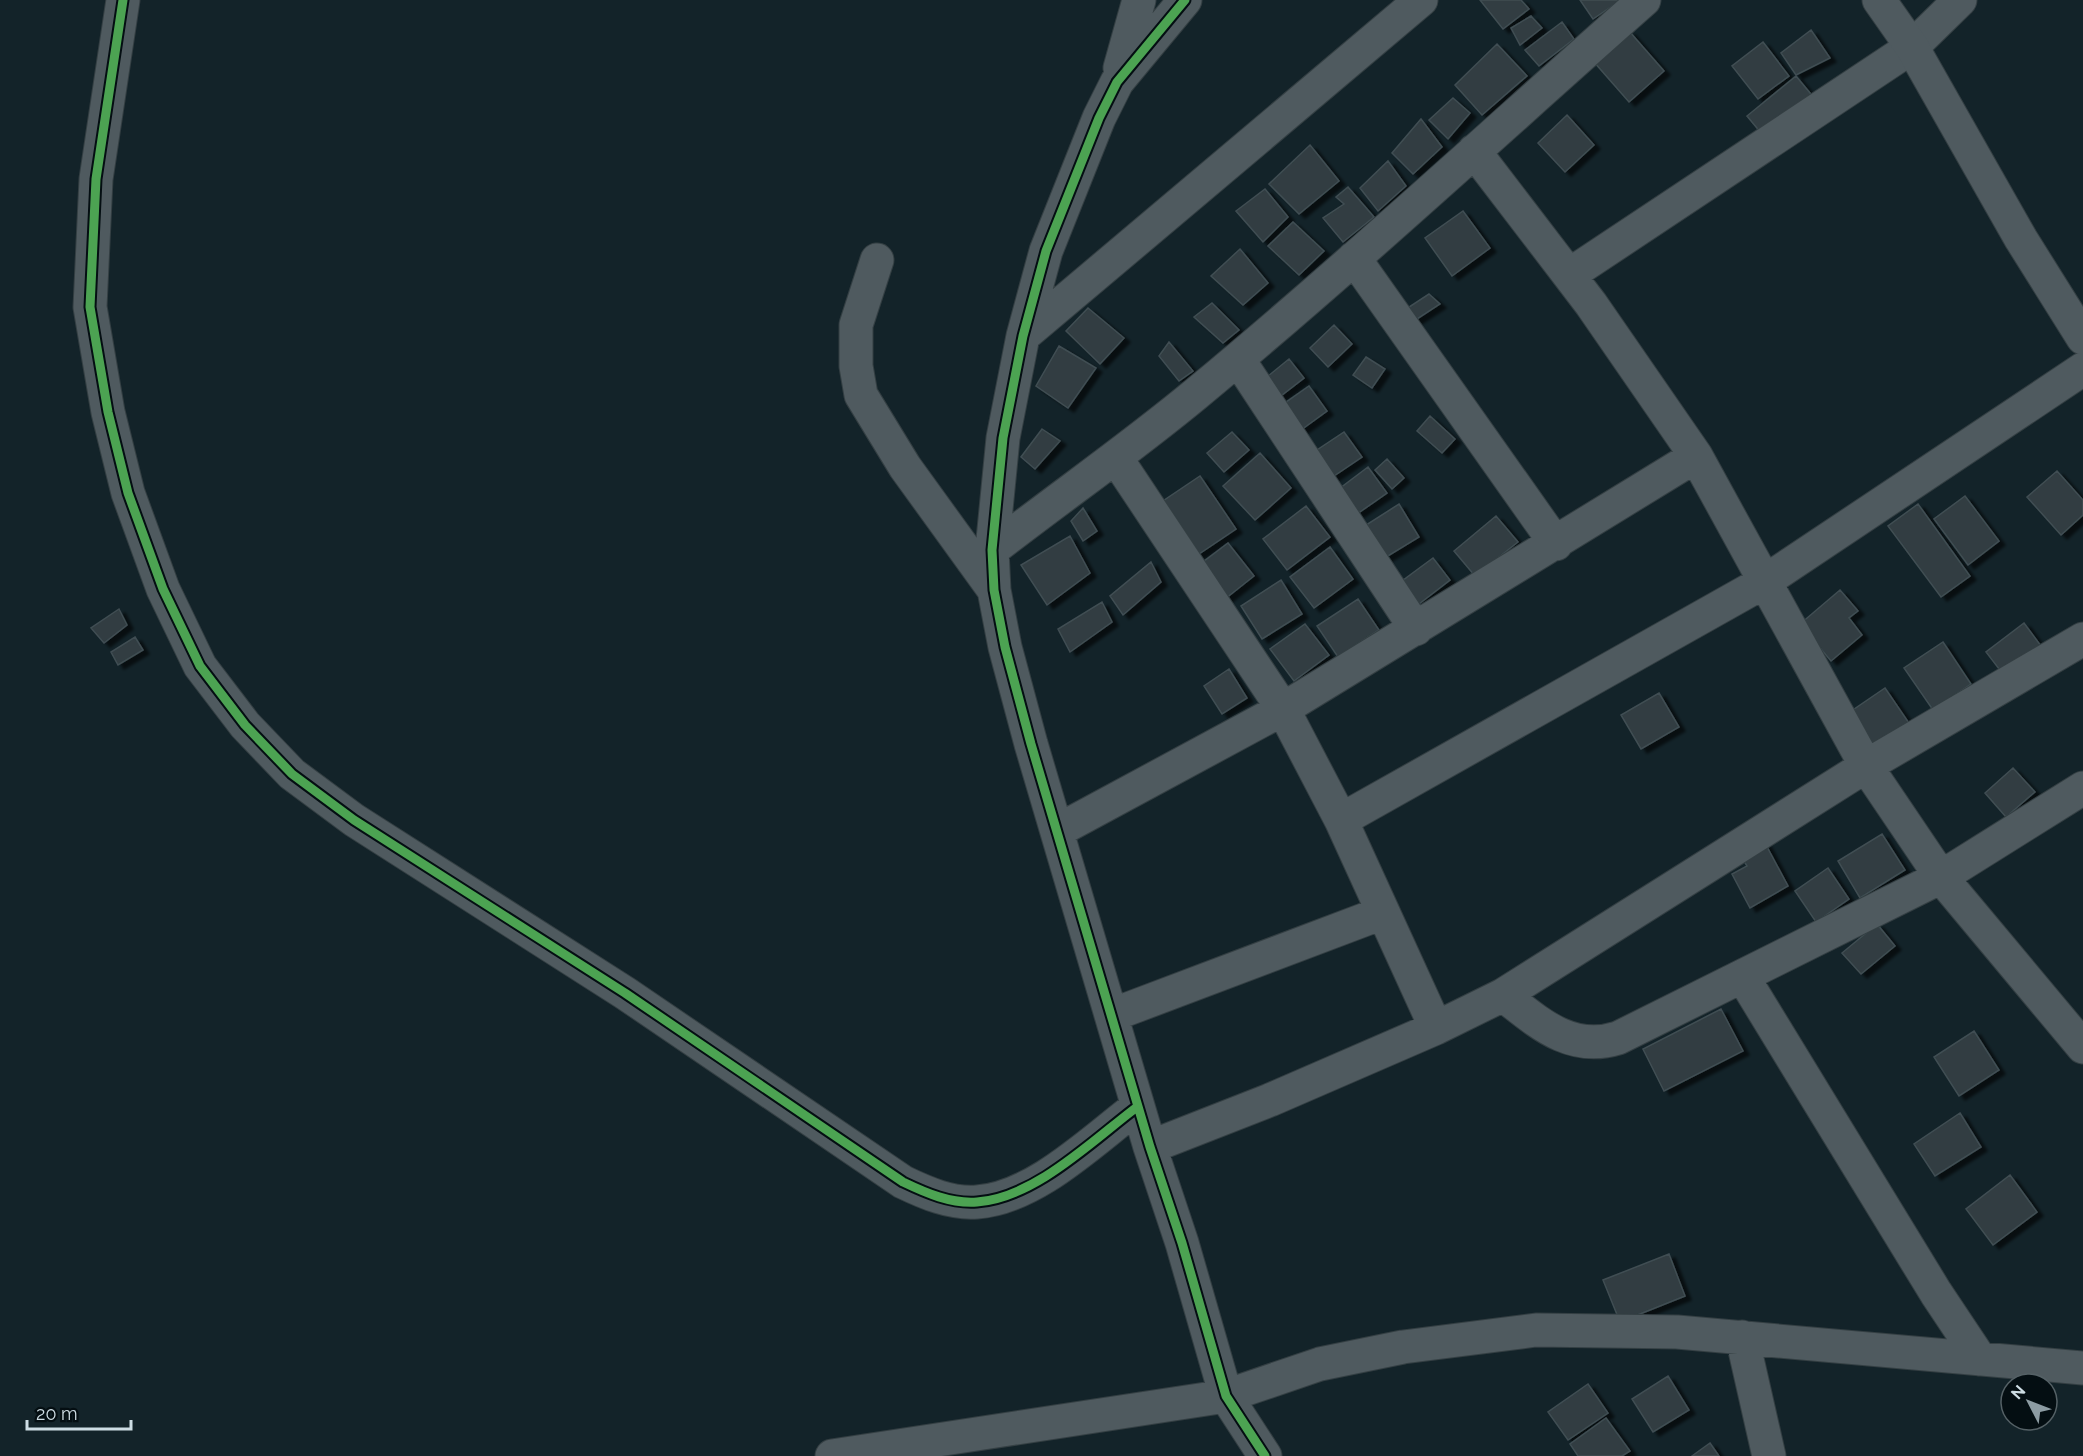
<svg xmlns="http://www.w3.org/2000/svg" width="2083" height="1456" font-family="Raleway,sans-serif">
<defs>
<filter id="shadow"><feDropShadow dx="6" dy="4" stdDeviation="1.5" flood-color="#0009"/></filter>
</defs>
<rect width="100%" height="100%" fill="#132329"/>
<!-- building -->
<path fill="#303d42" stroke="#414e53" stroke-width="1.5" filter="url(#shadow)" d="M1480,0H1521L1529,9L1503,29Z
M1580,0H1621L1593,19Z
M1531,16L1542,28L1520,45L1511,28Z
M1562,22L1574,39L1539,66L1525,50Z
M1811,30L1830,58L1796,75L1781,53Z
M1629,31L1664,71L1629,102L1594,62Z
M1763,42L1789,76L1758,99L1732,66Z
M1497,44L1527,76L1482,115L1455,85Z
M1796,76L1815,99L1766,139L1747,116Z
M1453,98L1470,113L1448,139L1429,120Z
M1567,115L1594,145L1565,172L1538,143Z
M1421,119L1442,147L1413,174L1392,153Z
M1310,145L1339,181L1299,214L1269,184Z
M1388,161L1406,186L1378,211L1360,188Z
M1348,187L1374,217L1343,242L1323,218L1344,204L1336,197Z
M1265,189L1288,217L1263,242L1236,211Z
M1463,211L1490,248L1452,276L1425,238Z
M1293,222L1324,251L1299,275L1268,246Z
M1240,249L1268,283L1243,305L1211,276Z
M1429,294L1440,304L1411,323L1403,311Z
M1212,303L1239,330L1223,343L1194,317Z
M1088,308L1124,338L1100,364L1066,331Z
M1334,325L1352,344L1328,367L1310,348Z
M1169,342L1193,371L1179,381L1159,356Z
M1059,346L1096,368L1068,408L1036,386Z
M1366,357L1385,369L1372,388L1353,375Z
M1289,359L1304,378L1277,399L1262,381Z
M1309,386L1327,411L1301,430L1282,405Z
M1430,416L1455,439L1442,453L1417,431Z
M1042,429L1060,441L1035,469L1021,457Z
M1232,432L1249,450L1224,472L1207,453Z
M1344,432L1362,457L1331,478L1314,452Z
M1260,453L1291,488L1255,520L1223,486Z
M1387,459L1404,478L1392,489L1375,470Z
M1368,467L1387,493L1357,514L1339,489Z
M2057,471L2083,500V515L2061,535L2027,497Z
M1200,476L1236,529L1196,556L1160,503Z
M1965,496L1999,541L1968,565L1934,519Z
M1399,504L1419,537L1383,559L1363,527Z
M1918,504L1970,576L1941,597L1888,526Z
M1306,506L1330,537L1287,570L1263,539Z
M1083,508L1097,531L1083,541L1071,521Z
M1496,516L1518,542L1475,576L1454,551Z
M1070,536L1090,573L1047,605L1021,565Z
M1228,543L1254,576L1225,599L1199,565Z
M1330,547L1353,579L1314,608L1290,577Z
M1433,558L1450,580L1419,604L1402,581Z
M1151,562L1161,582L1123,615L1110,596Z
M1281,580L1302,614L1262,639L1241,606Z
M1840,590L1858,611L1849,618L1862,635L1831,661L1800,624Z
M1358,599L1379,630L1338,657L1317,626Z
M1102,602L1112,622L1070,652L1058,629Z
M119,609L127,625L104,643L91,628Z
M2024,623L2044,650L2006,678L1986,652Z
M1305,624L1329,655L1294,681L1270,649Z
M135,637L143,650L118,665L111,652Z
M1943,642L1971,684L1933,710L1904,668Z
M1229,669L1247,698L1222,714L1204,686Z
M1885,688L1911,726L1874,752L1847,714Z
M1659,693L1679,727L1641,749L1621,715Z
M2013,768L2035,792L2006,817L1985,793Z
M1882,834L1905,870L1860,898L1838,861Z
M1765,843L1788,886L1750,908L1732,874L1747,866L1741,856Z
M1828,868L1849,899L1816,922L1795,891Z
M1877,924L1895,946L1861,974L1842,953Z
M1721,1009L1743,1051L1664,1091L1643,1049Z
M1974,1031L1999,1070L1959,1096L1934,1057Z
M1960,1113L1981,1147L1935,1176L1914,1144Z
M2010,1175L2037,1212L1993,1245L1966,1209Z
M1669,1254L1685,1296L1620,1322L1603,1280Z
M1668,1376L1689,1410L1653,1432L1632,1399Z
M1588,1384L1608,1413L1568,1440L1548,1412Z
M1606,1418L1630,1451L1622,1456H1578L1570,1444Z
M1710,1443L1719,1456H1692Z"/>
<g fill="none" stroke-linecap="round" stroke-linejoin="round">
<defs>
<path id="minor" d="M123,0L96,179L90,307L108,412L128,493L163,589L200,666L245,725L292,774L354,820L625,993L903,1182C926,1193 951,1204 977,1202C1035,1198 1093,1140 1137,1107
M1185,0L1117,82L1099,118L1046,251L1023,336L1003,438L992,550L994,590L1005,647L1031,744L1150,1147L1182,1243L1226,1396L1265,1456
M1120,68L1139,0
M1474,151L1591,304L1696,456L1866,766L1941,877L2083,1047
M1354,258L1556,544
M877,260L856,325V366L861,395L905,467L994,590
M1569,275L1912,47L1960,0
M1023,336L1421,0
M1238,359L1416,629
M1116,458L1283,709L1341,820L1436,1028
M992,550C1060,497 1131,448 1197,393C1350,266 1496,131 1644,0
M1341,820L1764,582L2083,369
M1057,831L1283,709L1696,456
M1743,977L1936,1293L1980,1359
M1503,995C1538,1022 1570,1053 1618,1038L1941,877L2083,788
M1112,1015L1382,913
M1150,1147L1270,1100L1436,1028L1503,995L1866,766L2083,639
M1742,1337L1769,1456
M832,1456L1226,1396L1320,1364L1403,1347L1536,1330L1677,1332L2083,1368"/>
<path id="tertiary" d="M1879,0L1912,47L2021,239L2083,338"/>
</defs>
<!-- minor casing -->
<use href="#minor" stroke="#343f43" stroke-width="35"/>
<!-- tertiary casing -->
<use href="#tertiary" stroke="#343f43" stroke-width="35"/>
<!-- minor -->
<use href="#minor" stroke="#4f5a5f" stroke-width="33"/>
<!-- tertiary -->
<use href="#tertiary" stroke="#4f5a5f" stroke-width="33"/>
<defs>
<path id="cycleway" d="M123,0L96,179L90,307L108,412L128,493L163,589L200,666L245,725L292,774L354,820L625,993L903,1182C926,1193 951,1204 977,1202C1035,1198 1093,1140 1137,1107
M1185,0L1117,82L1099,118L1046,251L1023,336L1003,438L992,550L994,590L1005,647L1031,744L1150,1147L1182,1243L1226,1396L1265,1456"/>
</defs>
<!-- cycleway casing -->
<use href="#cycleway" stroke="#040e12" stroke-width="13"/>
<!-- cycleway -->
<use href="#cycleway" stroke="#4ca352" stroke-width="9"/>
</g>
<!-- north arrow -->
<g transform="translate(2029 1402) rotate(312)"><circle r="28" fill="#040e12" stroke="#556166" stroke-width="1.5"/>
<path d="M0-4.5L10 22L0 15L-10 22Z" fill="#8d9ca3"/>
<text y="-9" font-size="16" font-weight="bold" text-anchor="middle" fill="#cedde4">N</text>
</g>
<!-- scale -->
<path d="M27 1420v9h104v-9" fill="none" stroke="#cedde4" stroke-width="3"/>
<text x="36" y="1420" font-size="18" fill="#cedde4" stroke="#040e12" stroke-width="4.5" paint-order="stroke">20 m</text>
</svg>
